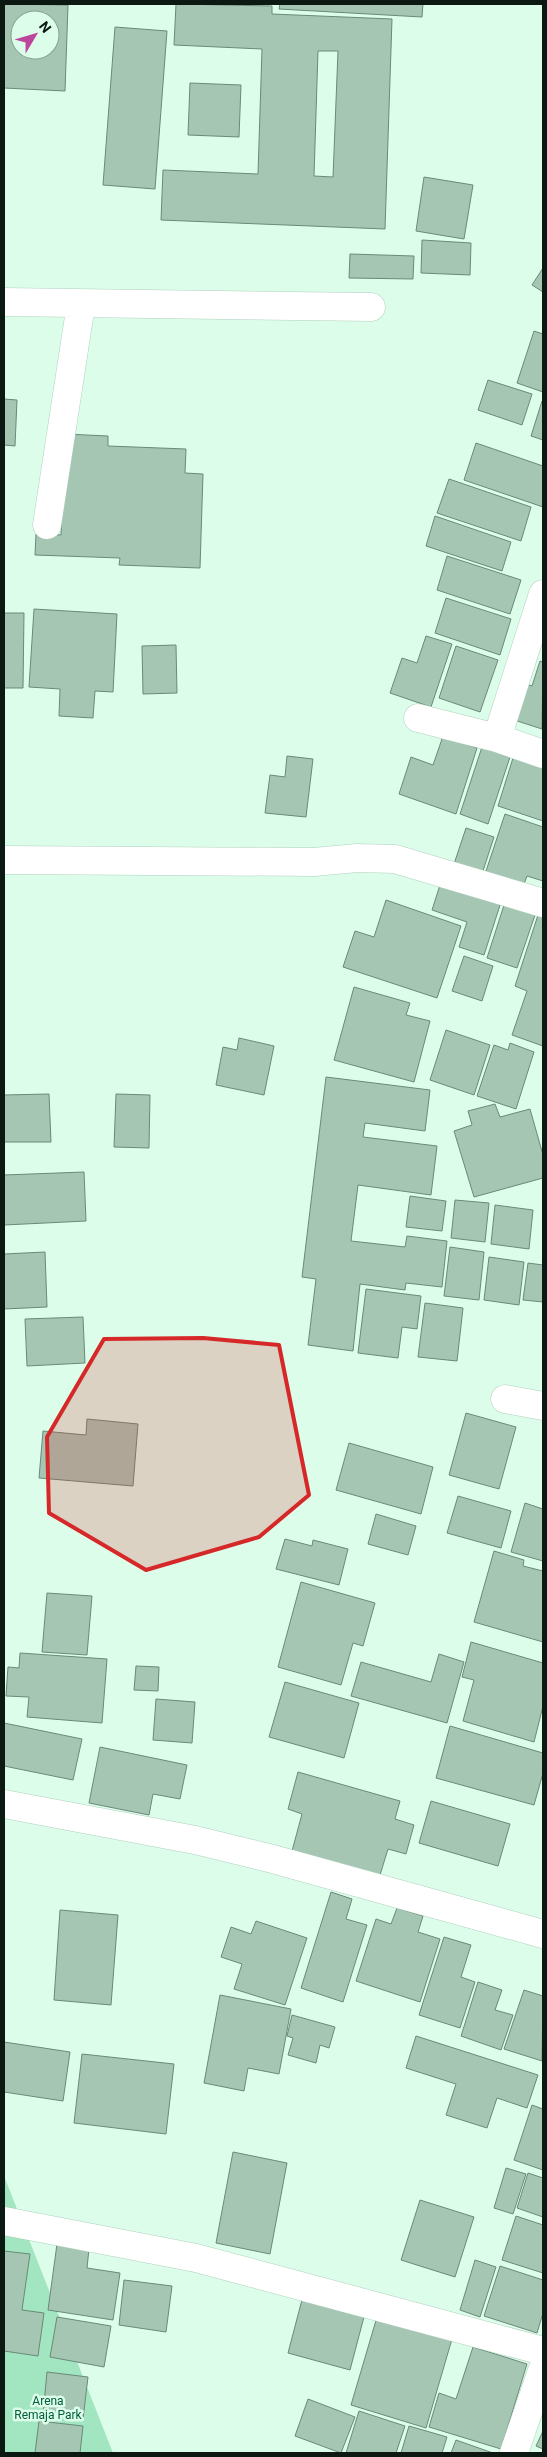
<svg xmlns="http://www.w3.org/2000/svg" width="547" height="2457" font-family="Roboto,sans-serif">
<rect width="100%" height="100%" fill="#dcfdea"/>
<!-- green -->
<path fill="#a1e6c1" d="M4,2176L113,2453H4Z"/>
<!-- building -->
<path fill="#a6c6b4" stroke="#6b8978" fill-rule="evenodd" d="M4,4L68,5L65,91L4,88ZM20,20H50V50H20Z
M176,4L272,6V14L392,19L385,229L161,220L163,170L258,174L262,49L174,45ZM318,51H338L333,177L314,176Z
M280,4H423L422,17L279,9Z
M115,27L167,31L155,189L103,185Z
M190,83L241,85L239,137L188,135Z
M424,177L473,185L464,239L416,231Z
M422,240L471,243L470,275L421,273Z
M350,254L414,256L413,279L349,278Z
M543,268V292L532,285Z
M534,331L543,334V392L517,383Z
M488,380L532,394L522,425L478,410Z
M4,399L17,400L15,446L4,445Z
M542,401H543V440L531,436Z
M65,434L108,436V446L186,449L185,473L203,474L200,568L119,565L120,558L35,555L36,534L61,535Z
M476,443L543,466V507L464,480Z
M449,479L531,507L521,541L437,513Z
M435,516L511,542L502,571L426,546Z
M447,556L521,580L510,614L437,590Z
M446,598L511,619L500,655L435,633Z
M34,609L117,614L113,692L95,691L93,718L59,716L60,689L29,687Z
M4,613H24L23,688H4Z
M426,636L452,644L431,707L390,693L402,658L417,663Z
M176,645L177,693L143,694L142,646Z
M456,646L498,660L480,712L439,698Z
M540,661L543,662L542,729L508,718L520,682L532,686Z
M443,736L477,748L456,814L399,794L411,757L433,765Z
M482,747L510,757L488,824L460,814Z
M287,756L313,759L306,817L265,813L270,775L285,777Z
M513,758L543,768V821L498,806Z
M505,814L543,827V881L527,876L521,892L483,880Z
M466,828L494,837L480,880L452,870Z
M441,882L501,902L484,955L459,947L467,922L432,910Z
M386,900L461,926L437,998L343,967L355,931L374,937Z
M505,902L536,912L517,968L487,958Z
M538,915L543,916V1046L512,1035L527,991L515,986Z
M464,956L493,966L482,1001L452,991Z
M354,987L410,1003L406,1015L430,1021L414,1082L334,1060Z
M446,1030L490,1045L474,1095L430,1080Z
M239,1038L274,1046L264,1095L216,1085L223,1047L237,1050Z
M510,1043L534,1052L516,1109L477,1096L494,1045L508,1050Z
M326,1077L430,1090L425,1131L365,1123L363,1137L437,1146L431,1195L358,1185L351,1241L405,1247L407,1236L447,1241L442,1287L406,1283L405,1290L360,1284L353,1351L308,1345L316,1279L302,1277Z
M49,1094L51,1142H4V1095Z
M116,1094L150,1095L149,1148L114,1147Z
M495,1104L500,1117L530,1109L543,1155V1178L474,1197L454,1131L472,1125L468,1111Z
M84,1172L86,1221L4,1225V1175Z
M410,1196L446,1201L442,1231L406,1227Z
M455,1200L489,1203L485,1242L451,1238Z
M495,1205L533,1210L529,1249L491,1244Z
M450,1247L484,1252L479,1300L444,1296Z
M45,1252L47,1307L4,1309V1254Z
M489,1257L524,1262L519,1305L484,1300Z
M528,1263L543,1265V1302L523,1300Z
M366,1289L421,1296L417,1329L402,1327L398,1358L358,1353Z
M425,1303L463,1308L457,1361L418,1357Z
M83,1317L85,1363L27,1366L25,1319Z
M466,1413L516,1427L499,1489L449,1475Z
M87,1419L138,1424L133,1486L39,1478L43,1431L86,1435Z
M349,1443L433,1467L421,1514L336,1490Z
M458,1496L511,1511L501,1548L447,1533Z
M525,1503L543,1509V1561L511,1552Z
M376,1514L416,1526L408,1555L368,1544Z
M285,1539L312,1546L313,1540L348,1549L339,1585L276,1569Z
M494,1551L524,1560L523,1566L543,1571V1642L474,1622Z
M301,1582L375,1603L363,1646L353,1643L341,1685L278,1667Z
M47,1593L92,1596L87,1655L42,1652Z
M471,1642L543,1663V1706L534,1742L463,1721L474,1680L462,1677Z
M20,1653L107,1659L102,1723L27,1717L29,1697L6,1696L8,1667L19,1668Z
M439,1654L464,1662L447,1723L351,1696L361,1662L431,1682Z
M136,1666L159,1667L158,1691L134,1690Z
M285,1682L359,1703L344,1758L269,1737Z
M156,1699L195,1702L192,1743L153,1740Z
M4,1723L82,1739L73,1780L4,1766Z
M450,1726L543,1753V1773L534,1805L436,1778Z
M100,1747L187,1765L180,1799L153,1794L149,1815L89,1803Z
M298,1772L400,1801L395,1819L414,1825L406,1854L388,1849L380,1875L292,1851L302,1814L288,1809Z
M431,1801L510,1824L498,1866L419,1843Z
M331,1892L352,1899L346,1919L367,1925L343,2002L301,1988Z
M397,1908L423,1916L418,1932L440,1939L420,2002L356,1981L376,1919L391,1924Z
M60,1910L118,1915L111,2005L54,2000Z
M256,1921L307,1938L285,2005L234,1989L242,1964L221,1957L231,1927L251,1934Z
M444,1937L471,1945L461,1977L475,1982L460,2028L419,2015Z
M478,1982L502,1990L495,2010L513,2015L501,2050L461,2036Z
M524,1990L543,1996L542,2061L504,2049Z
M220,1995L291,2009L279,2074L248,2068L244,2091L204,2083Z
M292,2015L335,2027L329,2048L320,2045L316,2063L288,2055L293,2038L287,2036Z
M416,2036L538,2075L527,2108L497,2098L487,2128L446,2115L456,2084L406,2068Z
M4,2042L70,2052L63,2101L4,2092Z
M82,2054L174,2064L166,2134L74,2123Z
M532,2105L543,2109V2170L514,2160Z
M233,2152L287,2163L270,2254L216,2243Z
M506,2168L526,2174L513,2214L494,2208Z
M528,2173L543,2178V2217L517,2208Z
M420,2200L474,2217L455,2277L401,2260Z
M516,2216L543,2225V2273L502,2260Z
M57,2244L89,2249L87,2268L120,2273L113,2320L48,2310Z
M4,2251L30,2254L22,2310L44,2313L38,2356L4,2351Z
M475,2260L496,2267L480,2317L460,2310Z
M500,2266L543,2280V2313L537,2333L484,2316Z
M124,2280L172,2286L166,2332L119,2325Z
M303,2296L365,2313L350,2370L288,2353Z
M57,2317L111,2326L104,2367L50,2357Z
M377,2317L452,2339L426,2428L351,2405Z
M473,2347L527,2364L501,2449L429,2427L439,2393L456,2399Z
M47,2372L88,2377L83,2419L43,2414Z
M308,2399L355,2417L341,2453L295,2436Z
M359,2411L405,2426L396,2453H346Z
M39,2421L83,2426L80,2453H35Z
M409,2426L447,2437L442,2453H401Z
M543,2431V2449L536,2446Z
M456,2440L493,2453H451Z"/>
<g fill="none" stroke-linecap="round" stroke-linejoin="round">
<defs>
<path id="minor" d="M4,302L371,307
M47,525L81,304
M418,718L497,738L543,754
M497,738L543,594
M4,860L314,862L357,858L395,859L543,903
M505,1399L543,1406
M4,1804L195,1840L269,1858L543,1934
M4,2221L196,2258L543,2351
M514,2453L543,2368"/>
</defs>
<!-- minor casing -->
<use href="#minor" stroke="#b0d0be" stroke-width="29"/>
<!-- minor -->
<use href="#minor" stroke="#fff" stroke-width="28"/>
</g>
<!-- marked area -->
<path fill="#d62828" fill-opacity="0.2" stroke="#d62828" stroke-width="4" stroke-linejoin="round" d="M203,1338L279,1345L309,1495L259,1537L146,1570L49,1513L47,1437L104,1339Z"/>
<g text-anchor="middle" stroke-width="5" stroke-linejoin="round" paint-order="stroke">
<!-- park labels -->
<g font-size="12" fill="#005c3a" stroke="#dcfdea">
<text x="48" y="2405">Arena<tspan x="48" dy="14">Remaja Park</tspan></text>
</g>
</g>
<!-- border -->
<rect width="547" height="2457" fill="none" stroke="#0c1812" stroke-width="10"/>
<!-- north arrow -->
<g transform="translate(35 35) rotate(52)"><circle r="24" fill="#dcfdea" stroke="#89a194"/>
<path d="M0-4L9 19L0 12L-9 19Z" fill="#bd469c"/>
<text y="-8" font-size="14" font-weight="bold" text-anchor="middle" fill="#0c1812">N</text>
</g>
</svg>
